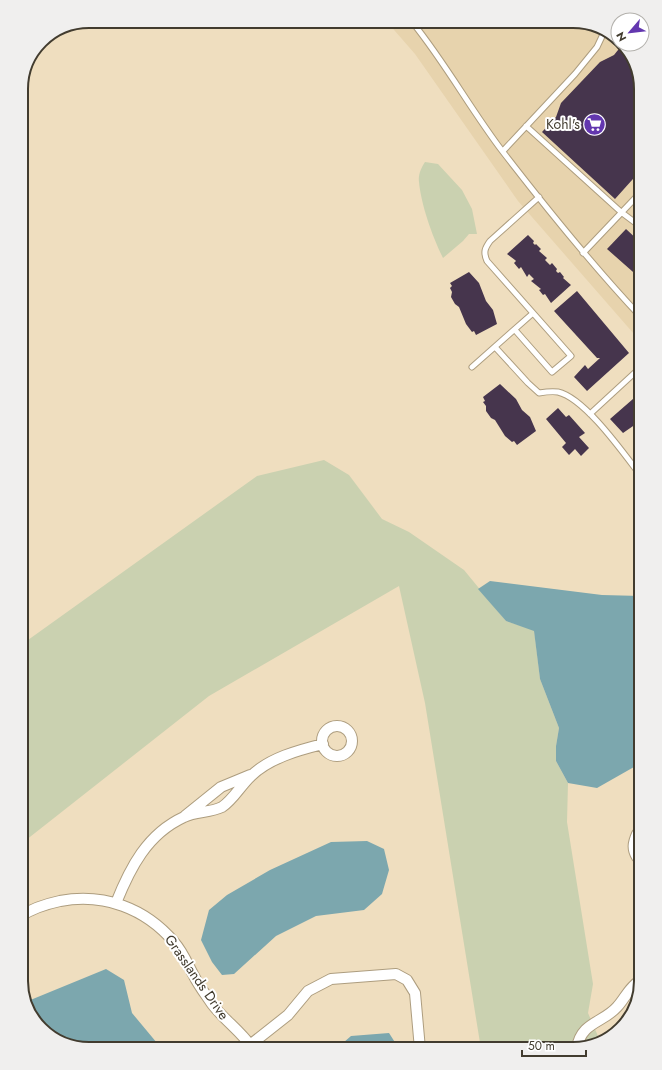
<svg xmlns="http://www.w3.org/2000/svg" width="662" height="1070" font-family="Jost,sans-serif">
<rect width="100%" height="100%" fill="#efdebf"/>
<!-- built -->
<path fill="#e7d3ad" d="M578,21L611,32L618,40V44H621L634,58L641,89V360L638,357L635,346L634,334L518,201L415,54L388,23Z"/>
<!-- green -->
<path fill="#cad1b0" d="M425,162L438,164L462,190L472,209L477,234H469L463,241L443,258C433,238 421,205 419,182C418,175 421,168 425,162Z
M324,460L349,475L382,519L409,532L464,570L506,621L534,630L540,679L559,728L556,746V761L568,783L567,822L593,984L588,1013L601,1043L573,1049H481L425,703L399,586L209,696L21,844V645L257,476Z"/>
<!-- water -->
<path fill="#7ca7ae" d="M490,581L602,595L641,596V763L597,788L568,783L556,761V746L559,728L540,679L534,631L506,621L478,589Z
M367,841L384,849L389,870L382,894L364,910L316,916L276,936L234,974L222,975L212,962L201,940L209,910L227,895L270,870L331,842Z
M106,969L124,980L132,1013L162,1049H84L51,1038L28,1012L26,1004L28,1001Z
M389,1033L398,1047L397,1049H336L351,1036Z"/>
<!-- building -->
<path fill="#46354d" d="M622,45L634,58L641,89V170L615,199L542,132L556,117L561,103L600,62L614,55Z
M626,229L641,243V279L607,249Z
M528,235L534,241L533,243L535,245L536,244L541,249L539,251L547,258L545,260L550,265L552,263L557,269L556,271L558,273L560,272L564,277L563,278L571,285L551,303L545,294L543,295L539,290L541,289L531,281L534,279L529,274L527,277L521,267L519,269L514,263L516,261L515,260L507,254Z
M469,272L479,283L486,301L493,310L497,324L476,335L474,331L472,332L466,324L459,307L455,304L451,297L452,292L450,288L452,286L450,283Z
M577,291L629,353L587,391L574,377L585,365L588,369L600,358H597L554,311Z
M500,384L516,399L522,410L530,417L536,431L517,445L514,441L512,442L505,436L495,420L491,418L486,411V406L483,402L485,401L483,397Z
M641,392V414L633,420L636,424L623,433L610,419Z
M558,408L566,417L569,415L585,433L579,437L589,448L581,456L575,449L569,455L562,447L566,443L546,419Z"/>
<g fill="none" stroke-linecap="round" stroke-linejoin="round">
<defs>
<path id="lane" d="M413,23C446,64 471,110 503,152C547,209 592,265 641,317
M526,126L621,212L641,227
M503,151L575,74L597,47L605,30
M583,253L641,192
M515,330L552,372L571,356L487,261C483,252 485,248 490,241L539,197
M495,347L528,383L539,393C545,392 552,391 558,392C585,398 624,454 641,476
M472,367L532,314
M590,414L641,367"/>
<path id="street" d="M322 741a15 15 0 1 1 30 0a15 15 0 1 1-30 0Z
M185,816L221,787L250,775
M641,858L637,857C632,849 633,843 637,834H641
M641,894L639,878L641,866
M116,903C130,868 147,834 184,817C195,811 210,813 222,807C233,800 241,785 251,776C269,758 299,750 323,744
M21,916C33,908 46,904 60,901C104,893 145,908 174,942C183,952 188,965 194,976C199,986 206,995 212,1004C224,1020 242,1032 253,1049
M250,1045L288,1015L308,991L331,979L396,974L407,980L415,993L420,1049
M577,1048C581,1022 603,1023 617,1007C626,997 629,987 641,980"/>
</defs>
<!-- lane casing -->
<use href="#lane" stroke="#ad9d7f" stroke-width="7"/>
<!-- street casing -->
<use href="#street" stroke="#ad9d7f" stroke-width="12"/>
<!-- lane -->
<use href="#lane" stroke="#fff" stroke-width="5"/>
<!-- street -->
<use href="#street" stroke="#fff" stroke-width="10"/>
</g>
<!-- icons -->
<defs>
<symbol id="supermarket-disc" viewBox="-11 -11 22 22"><circle r="9.5" fill="#6337af" stroke="#fff"/><path d="M-6-5.5h2.5l.6 2H6L4.5 2H-2.5L-4.4-4H-6ZM-1.5 3.2a1.3 1.3 0 1 0 .1 0ZM3 3.2a1.3 1.3 0 1 0 .1 0Z" fill="#fff"/></symbol>
</defs>
<g fill-rule="evenodd">
<use href="#supermarket-disc" x="582" y="112" width="25" height="25"/>
</g>
<g text-anchor="middle" stroke-width="4" stroke-linejoin="round" paint-order="stroke">
<!-- poi labels -->
<g font-size="14" fill="#423c2f" stroke="#fff" text-anchor="end">
<text x="580" y="129">Kohl's</text>
</g>
<!-- street labels -->
<g font-size="14" fill="#423c2f" stroke="#fff">
<text transform="translate(197 977) rotate(55)" y="5">Grasslands Drive</text>
</g>
</g>
<!-- crop -->
<path d="M0 0H662V1070H0ZM89 28H573A61 61 0 0 1 634 89V981A61 61 0 0 1 573 1042H89A61 61 0 0 1 28 981V89A61 61 0 0 1 89 28Z" fill="#f0efee" fill-rule="evenodd"/>
<path fill="none" stroke="#423c2f" stroke-width="2" d="M89 28H573A61 61 0 0 1 634 89V981A61 61 0 0 1 573 1042H89A61 61 0 0 1 28 981V89A61 61 0 0 1 89 28Z"/>
<!-- north arrow -->
<g transform="translate(630 32) rotate(242)"><circle r="19" fill="#ffffff" stroke="#b3b1ac"/>
<path d="M0-3L7 15L0 10L-7 15Z" fill="#6337af"/>
<text y="-6" font-size="11" font-weight="bold" text-anchor="middle" fill="#423c2f">N</text>
</g>
<!-- scale -->
<path d="M522 1050v6h64v-6" fill="none" stroke="#423c2f" stroke-width="2"/>
<text x="528" y="1050" font-size="12" fill="#423c2f" stroke="#ffffff" stroke-width="3" paint-order="stroke">50 m</text>
</svg>
